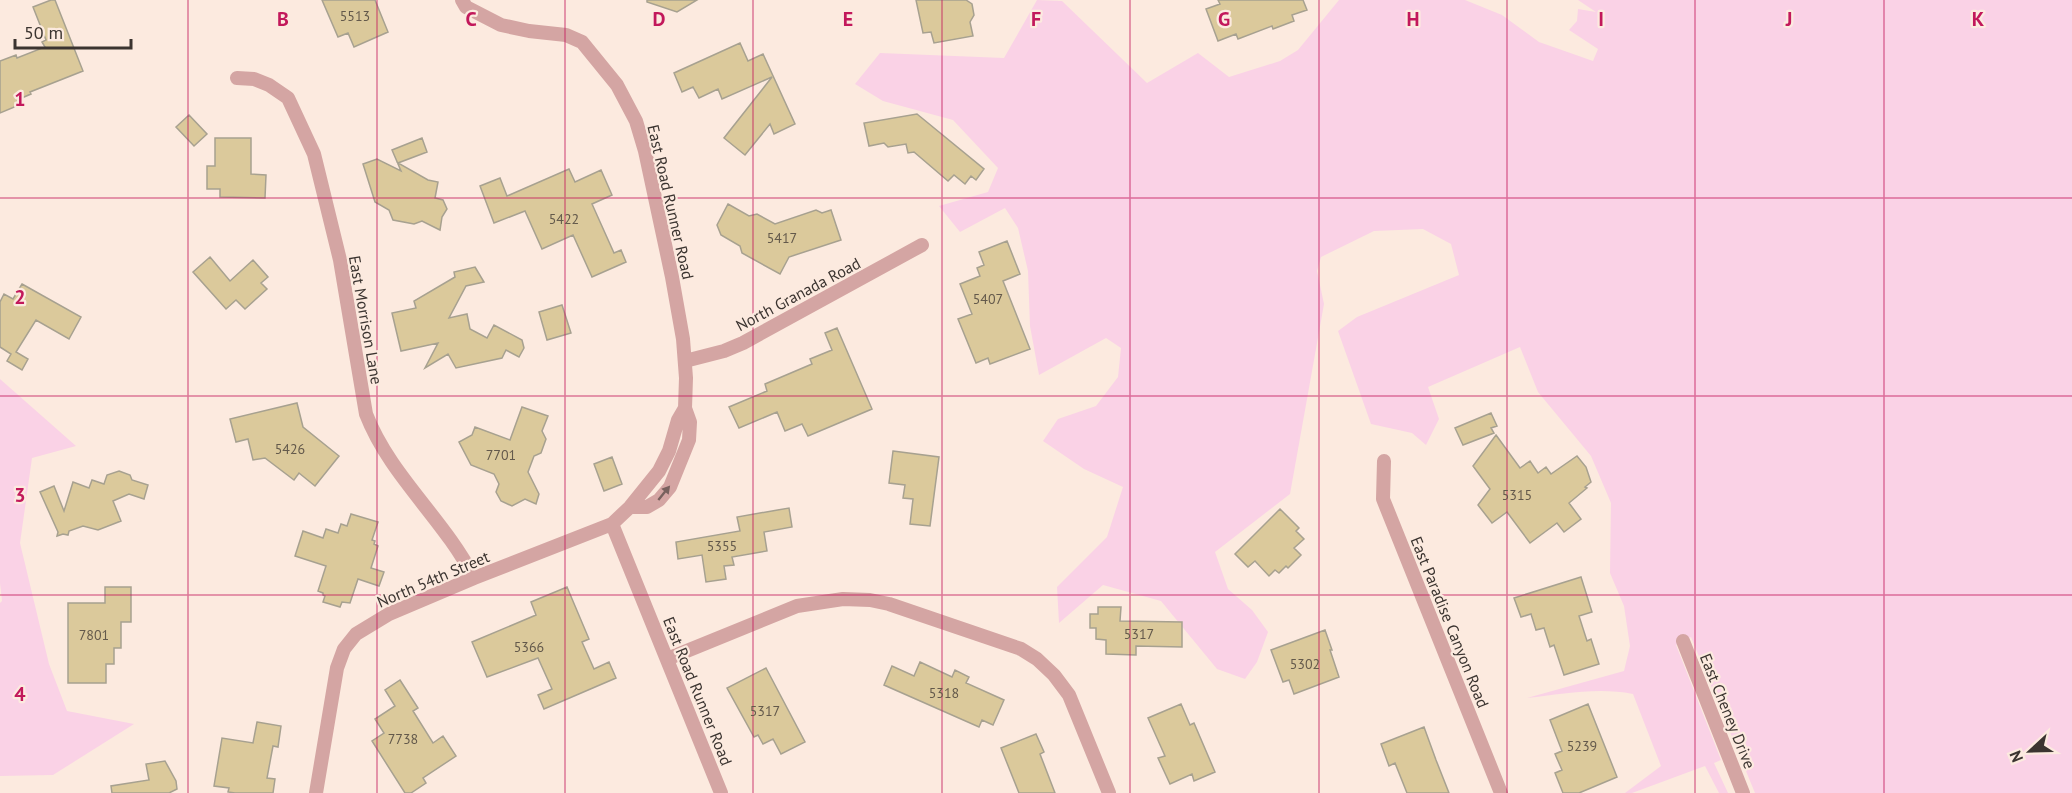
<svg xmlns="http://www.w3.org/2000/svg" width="2072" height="793" font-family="'PT Sans',sans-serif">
<rect width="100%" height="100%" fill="#fceadf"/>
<!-- green -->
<path fill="#fad2e6" d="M1037,0L1062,1L1147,83L1198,53L1229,77L1280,61L1298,50L1339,0H1465L1502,15L1539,42L1593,61L1598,49L1569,30L1577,21L1578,9L1596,12L1578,0H2072V793H1755L1691,637L1676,645L1721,760L1714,763L1728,793H1719L1705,766L1632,793H1625L1661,766L1633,694C1598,687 1563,694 1527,698L1624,671L1630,646L1624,606L1610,573L1611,503L1591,456L1538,392L1520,347L1428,387L1439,419L1426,445L1412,433L1371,424L1338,331L1357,317L1459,275L1451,244L1423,229L1374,231L1321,257L1317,271L1324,304L1290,494L1215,552L1228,589L1252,610L1268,632L1257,662L1245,679L1217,669L1161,601L1103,585L1059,623L1057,587L1107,537L1123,487L1084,469L1043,441L1058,419L1096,406L1118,377L1121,348L1106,338L1039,375L1030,326L1028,271L1018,228L1005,208L960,232L939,206L988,192L998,168L953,120L883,101L855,84L880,53L1004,58Z
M0,379L76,446L32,458L20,543L49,664L67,711L134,724L53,775L0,776V603L2,601L0,583Z"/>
<!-- building -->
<path fill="#dbc99b" stroke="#a7a190" stroke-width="1.5" d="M51,0H55L83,71L30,92L31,94L17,100L19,105L0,113V61L16,55L17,58L45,47L42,42L46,40L33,7Z
M322,0H375L388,32L354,47L348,33L338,37Z
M647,0H697L677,12L647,2Z
M916,0H966L972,4L974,15L970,22L973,36L934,43L931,32L923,33Z
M1218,0H1303L1307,10L1292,15L1294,21L1273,29L1272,26L1238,39L1236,34L1218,41L1206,9L1220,4Z
M740,43L748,61L763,54L795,124L774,134L770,124L745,155L724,138L772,77L722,99L718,89L699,98L693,87L682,92L674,73Z
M917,114L984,169L976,180L971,176L965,184L954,175L948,181L914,152L908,153L906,144L888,147L884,143L869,146L864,123Z
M189,115L207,134L194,146L176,127Z
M215,138H251V174L266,175L265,198L220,197V189H207V166H215Z
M422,138L427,152L398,163L428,180L438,182L435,198L443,200L447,209L442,217L440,230L422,221L414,224L393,220L389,210L375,202L363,164L377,159L401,171L392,150Z
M569,169L575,182L601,170L612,195L592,204L614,253L621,250L626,262L592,277L573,235L542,249L525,211L494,223L480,186L500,178L507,196Z
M728,204L749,216L757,214L775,224L816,210L822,213L831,210L841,240L789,257L780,274L742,253L740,246L721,235L717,225Z
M1007,241L1020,274L1003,281L1030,349L990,364L988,358L976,363L958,319L972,314L960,284L980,276L977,268L984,265L979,252Z
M210,257L230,281L253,260L268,277L261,283L267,289L245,309L236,300L226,309L193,272Z
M475,267L484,282L466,286L449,318L467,314L470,329L487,338L494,325L522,340L524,348L519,357L506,350L502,358L456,368L448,354L425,368L438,343L401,351L392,313L416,308L414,301L455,277L454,272Z
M22,284L81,317L69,339L36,320L16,352L28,359L22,370L7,361L11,354L0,347V302L4,294L13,299Z
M562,305L571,333L547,340L539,312Z
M837,328L872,409L808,436L802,424L785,431L777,412L739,428L729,407L767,391L765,384L812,364L810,359L832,350L825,333Z
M297,403L303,427L339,456L315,486L299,473L294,480L265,458L253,460L248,439L236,442L230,419Z
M522,407L548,416L542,431L546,439L541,453L534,456L528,472L539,494L536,504L525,499L512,506L501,501L496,492L499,484L494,474L471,465L459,442L472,435L475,427L510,440Z
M1491,413L1497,426L1491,428L1494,433L1463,445L1455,428Z
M1496,435L1520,468L1530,461L1538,473L1546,467L1551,474L1577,456L1586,467L1591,482L1585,487L1587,488L1569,503L1581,519L1564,532L1557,523L1530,543L1507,512L1492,523L1478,505L1490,489L1473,466Z
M893,451L939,457L930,526L910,524L913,499L903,498L905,485L889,483Z
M612,457L622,484L604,491L594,464Z
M119,471L130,475L132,480L148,485L144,499L129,494L113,501L121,521L98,530L83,526L69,531L68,535L63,534L57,536L58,532L40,492L54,486L64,511L73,482L89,488L92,480L104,484L107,475Z
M789,508L792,527L764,532L767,551L732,557L734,565L724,566L726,579L706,582L702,555L678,559L676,542L740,531L737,517Z
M1280,509L1299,528L1296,531L1304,539L1294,548L1301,555L1288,568L1286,566L1279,573L1275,570L1269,576L1255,561L1248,567L1235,554Z
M351,514L378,522L372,540L375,541L374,544L378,546L371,568L384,572L379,586L358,579L350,603L342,602L340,607L323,602L325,596L323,595V593L318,591L326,566L295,556L303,531L323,538L326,529L338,533L341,524L347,526Z
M1581,577L1592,612L1579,616L1587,641L1591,639L1599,664L1564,675L1554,645L1550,647L1544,628L1536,630L1531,614L1521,617L1514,598Z
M105,587H131V622H121V648H114V664H106V683H68V603H105Z
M567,587L589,639L582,642L594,669L609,662L616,678L544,709L538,695L552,689L538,658L487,677L472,642L536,615L531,602Z
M1098,607H1121L1120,621L1182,622V647L1136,646V655L1106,654V640L1096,639V628H1090V614H1098Z
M1325,630L1332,650H1330L1339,677L1294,694L1289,680L1283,682L1271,650Z
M920,662L952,677L955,670L969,677L966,683L1004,700L993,725L982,720L979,727L884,685L892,666L914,676Z
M766,668L805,742L781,754L773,739L763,744L758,735L754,737L727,688Z
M400,680L418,708L413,711L433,743L443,736L456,756L423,778L426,783L411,793H405L372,741L384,733L375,719L395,706L385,690Z
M1181,704L1190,725L1194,723L1215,772L1194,781L1192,774L1170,784L1158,758L1165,756L1148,718Z
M1588,704L1617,777L1579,793H1563L1555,773L1562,770L1555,754L1562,751L1550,720Z
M257,722L281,726L278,747L273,746L267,778L275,779L273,793H235L228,792L229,788L214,786L222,738L253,743Z
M1424,727L1436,760L1449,793H1407L1395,763L1389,766L1381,744Z
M1036,734L1044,752L1040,754L1055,793H1019L1001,748Z
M165,761L176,781L177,789L169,793H112L111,786L149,780L146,764Z"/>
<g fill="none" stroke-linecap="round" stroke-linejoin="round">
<!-- minor -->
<path stroke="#d4a5a3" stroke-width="14" d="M462,0L466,7L501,25L529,31L566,35L582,42L617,85L636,121L645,151L672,277L683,339L686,378L685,408L690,422L689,440L670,487L659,500L647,507H630
M237,78L254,79L269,85L288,98L314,154L340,260L366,414C390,476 444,519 474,578
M685,361L724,351L743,343L922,245
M1384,461L1383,499L1501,793
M612,524L721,793
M1683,641L1743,793
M667,659L797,606L843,599L870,600L889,604L1021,649L1037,659L1054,675L1069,695L1109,793
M316,793L337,668L344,649L356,634L389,614L474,578L612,524L630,507L659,471L669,451L678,420L685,408"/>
</g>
<!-- one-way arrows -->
<defs><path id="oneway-solid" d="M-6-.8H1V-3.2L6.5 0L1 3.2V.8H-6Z" transform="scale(1.5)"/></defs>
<use fill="#78615e" href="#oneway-solid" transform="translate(664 493) rotate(-51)"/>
<!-- grid -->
<path fill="none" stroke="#c2185b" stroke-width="1.5" stroke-opacity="0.55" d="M188,0V793M377,0V793M565,0V793M753,0V793M942,0V793M1130,0V793M1319,0V793M1507,0V793M1695,0V793M1884,0V793M0,198H2072M0,396H2072M0,595H2072"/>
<g text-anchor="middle" stroke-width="4.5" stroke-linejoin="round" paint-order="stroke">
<!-- number labels -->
<g font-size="14" fill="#63594b">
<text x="355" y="21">5513</text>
<text x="564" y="224">5422</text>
<text x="782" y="243">5417</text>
<text x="988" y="304">5407</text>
<text x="290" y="454">5426</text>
<text x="501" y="460">7701</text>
<text x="1517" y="500">5315</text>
<text x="722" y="551">5355</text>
<text x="1139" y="639">5317</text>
<text x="94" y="640">7801</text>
<text x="529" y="652">5366</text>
<text x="1305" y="669">5302</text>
<text x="944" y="698">5318</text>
<text x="765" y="716">5317</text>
<text x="403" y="744">7738</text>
<text x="1582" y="751">5239</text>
</g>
<!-- street labels -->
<g font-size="16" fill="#3b3430" stroke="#fceadf">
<text transform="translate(671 202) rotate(77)" y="6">East Road Runner Road</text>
<text transform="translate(798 294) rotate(-28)" y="6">North Granada Road</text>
<text transform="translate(366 320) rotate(80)" y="6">East Morrison Lane</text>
<text transform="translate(433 579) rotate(-23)" y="6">North 54th Street</text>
<text transform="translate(1450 622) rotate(68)" y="6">East Paradise Canyon Road</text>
<text transform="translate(698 691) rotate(68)" y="6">East Road Runner Road</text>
<text transform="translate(1728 711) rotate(68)" y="6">East Cheney Drive</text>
</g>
</g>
<g font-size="20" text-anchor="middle" font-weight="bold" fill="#c2185b" stroke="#fceadf" stroke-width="4.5" stroke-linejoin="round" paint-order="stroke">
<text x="283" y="26">B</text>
<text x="471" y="26">C</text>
<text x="659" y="26">D</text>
<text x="848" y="26">E</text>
<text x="1036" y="26">F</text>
<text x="1224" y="26">G</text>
<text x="1413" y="26">H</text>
<text x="1601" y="26">I</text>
<text x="1789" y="26">J</text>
<text x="1978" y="26">K</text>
<text x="20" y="106">1</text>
<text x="20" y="304">2</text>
<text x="20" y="502">3</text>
<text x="20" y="701">4</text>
</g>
<!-- north arrow -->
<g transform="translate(2030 751) rotate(248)" stroke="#fceadf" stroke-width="4.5" paint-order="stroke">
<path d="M0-4.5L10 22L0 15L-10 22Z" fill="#3b3430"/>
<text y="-9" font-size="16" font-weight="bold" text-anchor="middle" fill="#3b3430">N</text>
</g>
<!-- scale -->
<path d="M15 39v9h116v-9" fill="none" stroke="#3b3430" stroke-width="3"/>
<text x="24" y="39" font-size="18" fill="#3b3430" stroke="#fceadf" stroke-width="4.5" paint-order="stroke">50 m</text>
</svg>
